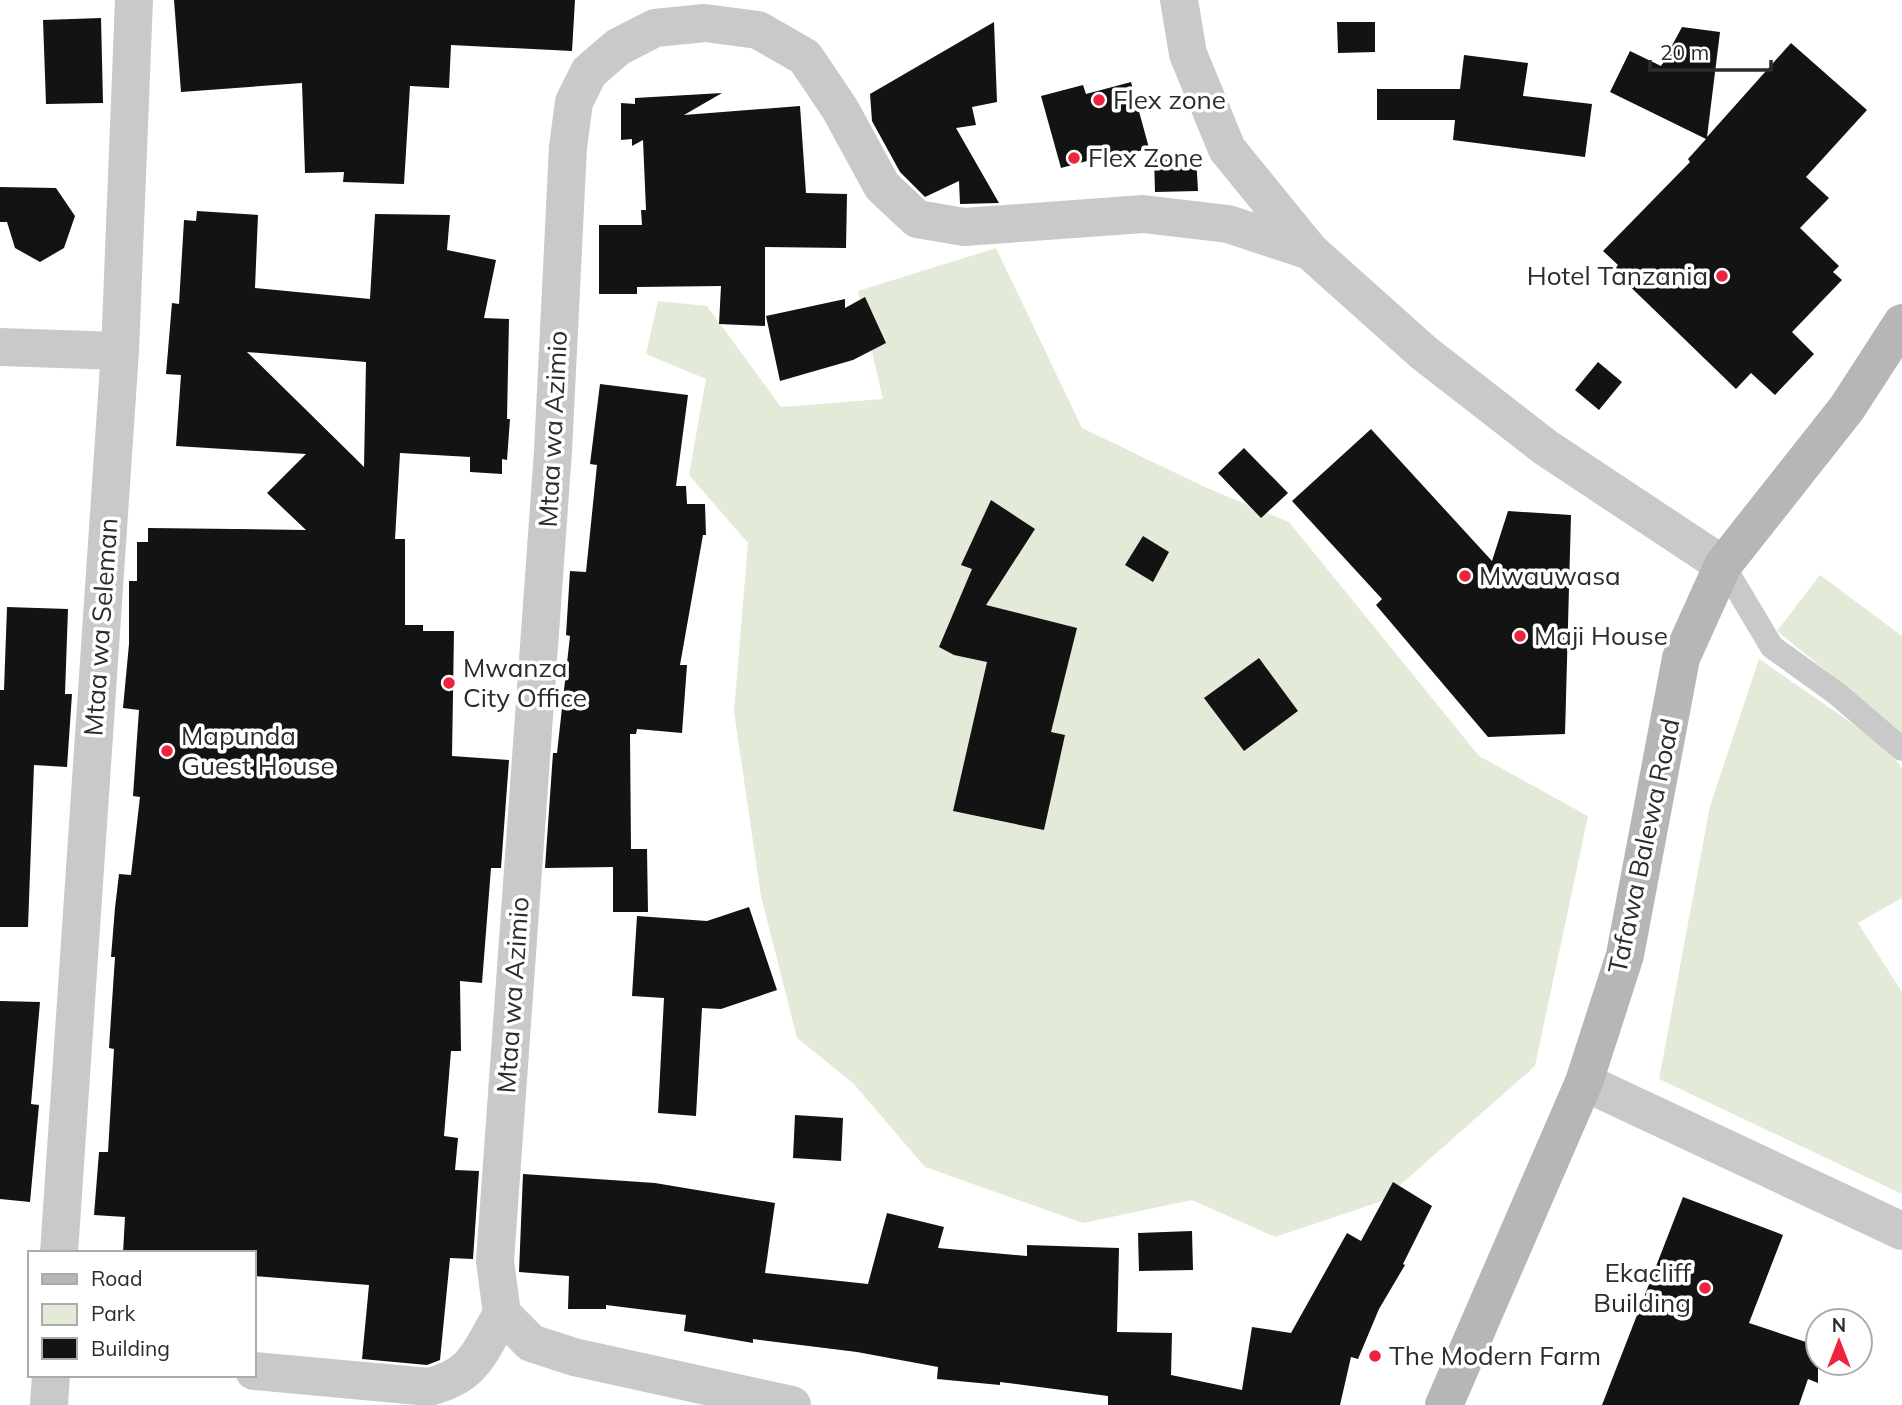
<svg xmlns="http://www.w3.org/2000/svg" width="1902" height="1405" font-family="Mulish,sans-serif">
<rect width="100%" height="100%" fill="#fff"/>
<!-- green -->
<path fill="#e3ebd8" d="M996,248L1082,428L1207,488L1289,522L1479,756L1588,816L1535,1066L1382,1201L1275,1237L1192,1200L1083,1223L925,1167L853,1083L797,1038L761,896L734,712L748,543L689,475L706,379L646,354L658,301L707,306L781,407L883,399L858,291Z
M1820,575L1902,636V733L1777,631Z
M1759,659L1885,746L1902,768V898L1858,923L1902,992V1194L1659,1079L1710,806Z"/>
<!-- building -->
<path fill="#131313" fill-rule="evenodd" d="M174,0H575L572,51L451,45L449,88L410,86L404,184L343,182L344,172L305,173L302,83L181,92Z
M101,18L103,103L46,104L43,20Z
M994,22L997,102L972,107L976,125L956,128L999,203L960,204L959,181L925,197L900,172L872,121L870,94Z
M1337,22H1375V52L1338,53Z
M1682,27L1720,32L1707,137L1791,43L1867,110L1806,177L1829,198L1800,228L1839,266L1833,272L1842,280L1792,332L1814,354L1775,395L1751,373L1736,389L1613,270L1618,265L1603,251L1690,162L1688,159L1706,139L1610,92L1630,51L1661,66Z
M1464,55L1528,63L1523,96L1592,104L1585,157L1453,140L1455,120H1377V89H1460Z
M1131,82L1149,148L1110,160L1109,155L1061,168L1041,96L1083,85L1086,94Z
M722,93L684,115L800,106L806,193L847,194L846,248L765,247V326L719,324L721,286L637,287V294H599V225H642L641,210H646L643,140L632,146V139L621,140V103L635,104V98Z
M1196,155L1198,191L1155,192L1154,156Z
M0,187L56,188L75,216L64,248L40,262L15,248L7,222H0Z
M197,211L258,215L255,288L370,299L375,214L450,215L447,250L496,260L484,318L509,319L507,419H510L507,460L502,459V474L470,472V457L400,453L395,539H405V625H423V631H454L452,756L509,760L501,868H491L482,983L460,981L461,1051H451L444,1136L458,1138L455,1170L479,1171L473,1259L450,1258L440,1360L427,1365L362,1359L369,1285L254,1276V1253H123L125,1217L94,1215L99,1152H108L114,1049L109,1048L115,957H111L115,908L119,874L131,875L140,797L133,796L139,710L123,708L129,644V581H137V542H148V528L306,530L267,493L306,454L176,446L181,375L166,374L172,303L179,304L184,220L196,221ZM247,352L366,362L364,467L354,457Z
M865,297L886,343L853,360L780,381L766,316L845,299V308Z
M1598,362L1622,382L1599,410L1575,390Z
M600,384L688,395L676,486H686L687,504H705L706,535H703L680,665H687L682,733L637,729L636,734H630L631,849H647L648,912H613V867L545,868L553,753H557L570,636L566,635L570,571L586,572L597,465L590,464Z
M1371,429L1492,561L1508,511L1571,515L1565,734L1488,737L1376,605L1382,599L1292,501Z
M1244,448L1288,493L1261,518L1218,473Z
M991,500L1035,529L986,605L1077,628L1051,732L1065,735L1044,830L953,811L987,662L954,655L939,647L972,569L961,565Z
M1143,536L1169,552L1153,582L1125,565Z
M7,607L68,609L65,694H72L67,767L34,765L28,927H0V690H4Z
M1259,658L1298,711L1244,751L1204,698Z
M749,907L777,990L721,1009L702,1008L696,1116L658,1113L664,998L632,996L637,916L707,921Z
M0,1001L40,1002L31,1104L39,1105L30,1202L0,1199Z
M795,1115L843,1118L841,1161L793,1158Z
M523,1174L655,1183L775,1203L765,1273L868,1284L887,1213L944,1227L938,1248L1027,1256V1245L1119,1248L1117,1332L1172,1333L1171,1375L1242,1390L1252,1327L1291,1333L1347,1233L1361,1241L1393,1182L1432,1206L1403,1264L1405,1265L1379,1309L1358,1359L1351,1357L1340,1405H1108V1396L1000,1382V1385L937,1379L938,1367L857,1352L753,1339V1343L684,1331L686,1315L606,1305V1309H568L569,1276L519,1272Z
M1683,1197L1783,1235L1749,1323L1818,1346V1383L1808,1379L1799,1405H1602Z
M1192,1231L1193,1270L1139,1271L1138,1233Z"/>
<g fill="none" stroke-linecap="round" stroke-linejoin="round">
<!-- lane -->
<path stroke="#c9c9c9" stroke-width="24" d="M1723,565L1772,647L1836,693L1902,749"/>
<!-- street -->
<path stroke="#c9c9c9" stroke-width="38" d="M1179,0L1188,54L1227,149L1310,251L1424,353L1545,447L1723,565
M0,347L120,351
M1584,1082L1902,1231
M59,1253L120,351L134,0
M254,1371L429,1387C476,1375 479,1352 502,1314
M49,1405L51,1375
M792,1405L574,1357L531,1343L502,1314L495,1261L553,451L568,147L574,102L589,72L618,47L655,28L705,23L758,30L805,57L840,109L882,186L917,219L964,227L1143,214L1228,224L1310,251"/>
<!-- secondary -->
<path stroke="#b6b6b6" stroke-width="38" d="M1444,1405L1584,1082L1625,955L1681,658L1723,565L1847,408L1902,323"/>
</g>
<!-- markers -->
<g fill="#ed233f" stroke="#fff" stroke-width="2.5">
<circle cx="1099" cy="100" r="7"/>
<circle cx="1074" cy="158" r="7"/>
<circle cx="1722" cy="276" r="7"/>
<circle cx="1465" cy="576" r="7"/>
<circle cx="1520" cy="636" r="7"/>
<circle cx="449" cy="683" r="7"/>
<circle cx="167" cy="751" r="7"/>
<circle cx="1705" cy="1288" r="7"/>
<circle cx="1375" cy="1356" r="7"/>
</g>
<g text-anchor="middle" stroke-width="7" stroke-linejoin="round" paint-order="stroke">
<!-- poi labels -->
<g font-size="26" fill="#2c2c2c" stroke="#fff" text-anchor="start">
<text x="1113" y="109">Flex zone</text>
<text x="1088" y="167">Flex Zone</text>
<text x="1708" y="285" text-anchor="end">Hotel Tanzania</text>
<text x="1479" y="585">Mwauwasa</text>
<text x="1534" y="645">Maji House</text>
<text x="463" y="677">Mwanza<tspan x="463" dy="30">City Office</tspan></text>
<text x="181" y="745">Mapunda<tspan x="181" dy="30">Guest House</tspan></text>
<text x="1691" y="1282" text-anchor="end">Ekacliff<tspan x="1691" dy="30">Building</tspan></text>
<text x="1389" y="1365">The Modern Farm</text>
</g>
<!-- street labels -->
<g font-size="26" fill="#2c2c2c" stroke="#fff">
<text transform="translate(553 429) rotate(-87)" y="9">Mtaa wa Azimio</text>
<text transform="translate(101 627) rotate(-86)" y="9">Mtaa wa Seleman</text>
<text transform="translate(1644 846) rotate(-78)" y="9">Tafawa Balewa Road</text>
<text transform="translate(513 995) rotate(-86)" y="9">Mtaa wa Azimio</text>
</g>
</g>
<!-- legend -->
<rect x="28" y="1251" width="228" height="126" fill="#ffffff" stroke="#ababab" stroke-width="2"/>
<rect x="42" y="1274" width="35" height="10" fill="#b6b6b6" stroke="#ababab" stroke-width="2"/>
<text x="91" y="1286" font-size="21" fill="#2c2c2c">Road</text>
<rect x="42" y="1304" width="35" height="21" fill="#e3ebd8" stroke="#ababab" stroke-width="2"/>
<text x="91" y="1321" font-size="21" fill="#2c2c2c">Park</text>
<rect x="42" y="1338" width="35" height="21" fill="#131313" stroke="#ababab" stroke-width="2"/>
<text x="91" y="1356" font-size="21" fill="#2c2c2c">Building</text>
<!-- north arrow -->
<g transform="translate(1839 1342)"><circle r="33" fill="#ffffff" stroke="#ababab" stroke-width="2"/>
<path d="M0-5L12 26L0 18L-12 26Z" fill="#ed233f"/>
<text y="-10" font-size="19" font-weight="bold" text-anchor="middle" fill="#2c2c2c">N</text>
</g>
<!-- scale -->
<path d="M1650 60v10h121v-10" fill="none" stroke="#2c2c2c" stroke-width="3.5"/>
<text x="1660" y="60" font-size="21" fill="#2c2c2c" stroke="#ffffff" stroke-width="5" paint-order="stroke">20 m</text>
</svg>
